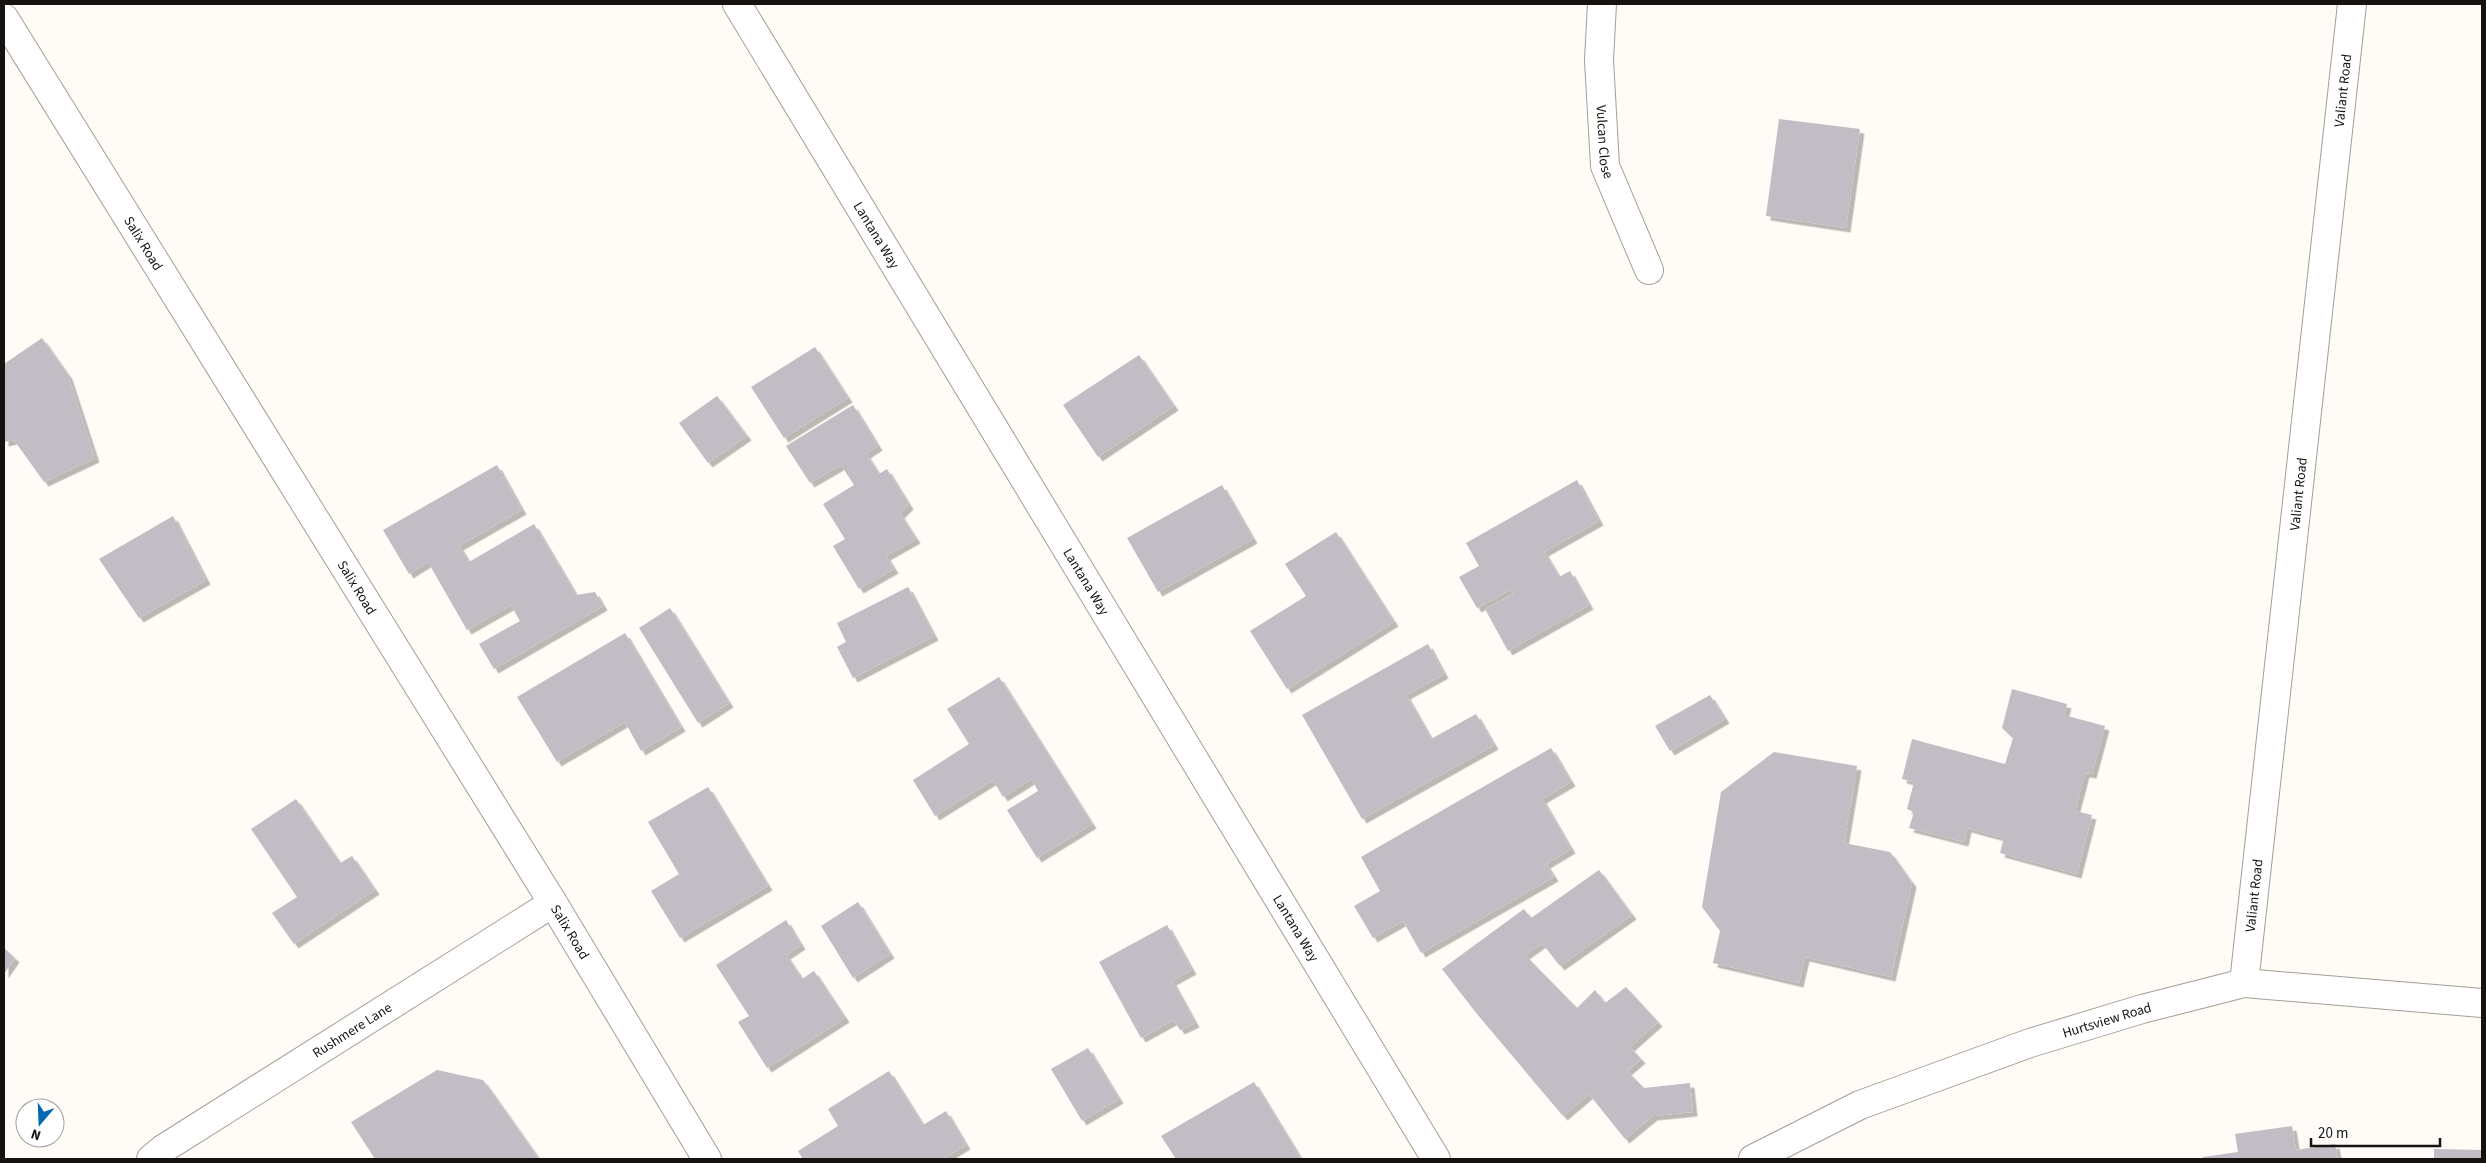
<svg xmlns="http://www.w3.org/2000/svg" width="2486" height="1163" font-family="'Source Sans 3',sans-serif">
<defs>
<filter id="shadow"><feDropShadow dx="4.5" dy="4.5" stdDeviation="0" flood-color="#0004"/></filter>
</defs>
<rect width="100%" height="100%" fill="#fffbf6"/>
<!-- building -->
<path fill="#c2bcc4" filter="url(#shadow)" d="M1779,119L1860,129L1846,228L1766,216Z
M42,338L68,375L95,458L44,482L14,440L4,442V364Z
M815,347L848,398L784,438L751,387Z
M1139,355L1174,406L1098,457L1063,405Z
M717,396L747,436L708,463L679,423Z
M853,405L878,446L866,454L879,474L887,469L909,505L900,514L916,539L886,556L894,569L859,589L833,546L845,539L823,504L854,485L841,465L810,483L786,446Z
M497,465L522,510L459,546L469,562L534,524L576,595L595,592L603,606L494,669L479,644L520,621L511,605L467,630L428,562L409,574L383,530Z
M1577,480L1599,521L1544,552L1559,577L1570,571L1589,605L1508,651L1485,609L1513,594L1511,589L1477,608L1459,577L1479,566L1466,543Z
M1222,485L1253,539L1158,592L1127,538Z
M173,516L206,580L139,618L99,559Z
M1336,532L1394,622L1287,689L1250,631L1306,596L1285,564Z
M908,587L934,636L853,678L837,647L846,642L837,623Z
M670,608L729,703L698,723L639,628Z
M625,633L681,727L641,751L625,722L557,762L517,697Z
M1428,644L1444,674L1406,695L1431,739L1476,714L1494,745L1362,819L1302,715Z
M999,677L1092,824L1037,858L1007,810L1038,791L1032,779L1003,797L993,780L935,816L913,780L969,744L947,709Z
M2012,689L2067,704L2064,715L2105,726L2092,774L2085,773L2075,811L2092,815L2077,874L2000,853L2004,838L1967,828L1964,842L1909,828L1914,812L1907,809L1914,782L1902,779L1912,739L2005,764L2013,738L2002,728Z
M1710,695L1725,719L1670,751L1655,726Z
M1551,748L1571,782L1542,799L1571,849L1546,864L1554,877L1421,953L1403,921L1373,938L1354,906L1380,891L1361,857Z
M1774,752L1857,766L1844,843L1890,852L1912,883L1891,977L1805,957L1799,983L1713,963L1720,931L1702,907L1721,792Z
M708,787L768,886L680,938L651,891L679,874L648,822Z
M296,799L340,863L352,856L375,890L294,944L272,913L297,897L251,829Z
M1599,870L1632,915L1560,966L1542,943L1525,955L1577,1008L1595,990L1605,1003L1626,987L1658,1022L1630,1047L1641,1059L1627,1071L1644,1088L1690,1083L1693,1112L1653,1116L1625,1139L1589,1094L1563,1116L1477,1014L1442,969L1524,909L1531,918Z
M858,902L890,954L853,978L821,926Z
M786,920L801,945L786,955L802,979L814,971L845,1018L767,1068L738,1022L749,1016L716,965Z
M1167,925L1192,970L1172,981L1195,1023L1180,1030L1174,1020L1141,1038L1099,962Z
M4,948L15,958L4,974Z
M1088,1048L1119,1099L1082,1121L1051,1069Z
M437,1070L483,1080L539,1159H375L351,1122Z
M889,1071L923,1125L946,1111L966,1145L943,1159H803L798,1151L838,1126L828,1109Z
M1254,1082L1301,1159H1176L1161,1136Z
M2292,1126L2296,1150L2335,1144L2338,1159H2203V1157L2238,1152L2235,1134Z
M2434,1149L2482,1150V1159H2434Z"/>
<g fill="none" stroke-linecap="round" stroke-linejoin="round">
<defs>
<g id="street">
<path id="s1" d="M737,4L1436,1159"/>
<path id="s2" d="M1602,4L1599,60L1605,166L1649,270"/>
<path id="s3" d="M4,18L553,903L707,1159"/>
<path id="s4" d="M2244,983L2352,4"/>
<path id="s5" d="M151,1159L163,1149L553,903"/>
<path id="s6" d="M1753,1159L1860,1105L2030,1043L2142,1009L2244,983L2482,1003"/>
</g>
</defs>
<!-- street casing -->
<use href="#street" stroke="#a49e96" stroke-width="30"/>
<!-- street -->
<use href="#street" stroke="#fff" stroke-width="28"/>
</g>
<g text-anchor="middle" stroke-width="4" stroke-linejoin="round" paint-order="stroke">
<!-- street labels -->
<g font-size="14" fill="#151210" stroke="#fff">
<text dy="5" stroke="none"><textPath href="#s4" startOffset="898">Valiant Road</textPath></text>
<text dy="5" stroke="none"><textPath href="#s2" startOffset="138">Vulcan Close</textPath></text>
<text dy="5" stroke="none"><textPath href="#s1" startOffset="270">Lantana Way</textPath></text>
<text dy="5" stroke="none"><textPath href="#s3" startOffset="265">Salix Road</textPath></text>
<text dy="5" stroke="none"><textPath href="#s4" startOffset="492">Valiant Road</textPath></text>
<text dy="5" stroke="none"><textPath href="#s1" startOffset="675">Lantana Way</textPath></text>
<text dy="5" stroke="none"><textPath href="#s3" startOffset="670">Salix Road</textPath></text>
<text dy="5" stroke="none"><textPath href="#s4" startOffset="88">Valiant Road</textPath></text>
<text dy="5" stroke="none"><textPath href="#s1" startOffset="1080">Lantana Way</textPath></text>
<text dy="5" stroke="none"><textPath href="#s3" startOffset="1075">Salix Road</textPath></text>
<text dy="5" stroke="none"><textPath href="#s6" startOffset="381">Hurtsview Road</textPath></text>
<text dy="5" stroke="none"><textPath href="#s5" startOffset="239">Rushmere Lane</textPath></text>
</g>
</g>
<!-- border -->
<rect width="2486" height="1163" fill="none" stroke="#151210" stroke-width="10"/>
<!-- north arrow -->
<g transform="translate(40 1123) rotate(199)"><circle r="24" fill="#ffffff" stroke="#a1a09f"/>
<path d="M0-4L9 19L0 12L-9 19Z" fill="#0168b4"/>
<text y="-8" font-size="14" font-weight="bold" text-anchor="middle" fill="#151210">N</text>
</g>
<!-- scale -->
<path d="M2311 1138v8h129v-8" fill="none" stroke="#151210" stroke-width="2.5"/>
<text x="2318" y="1138" font-size="15" fill="#151210" stroke="#ffffff" stroke-width="4" paint-order="stroke">20 m</text>
</svg>
